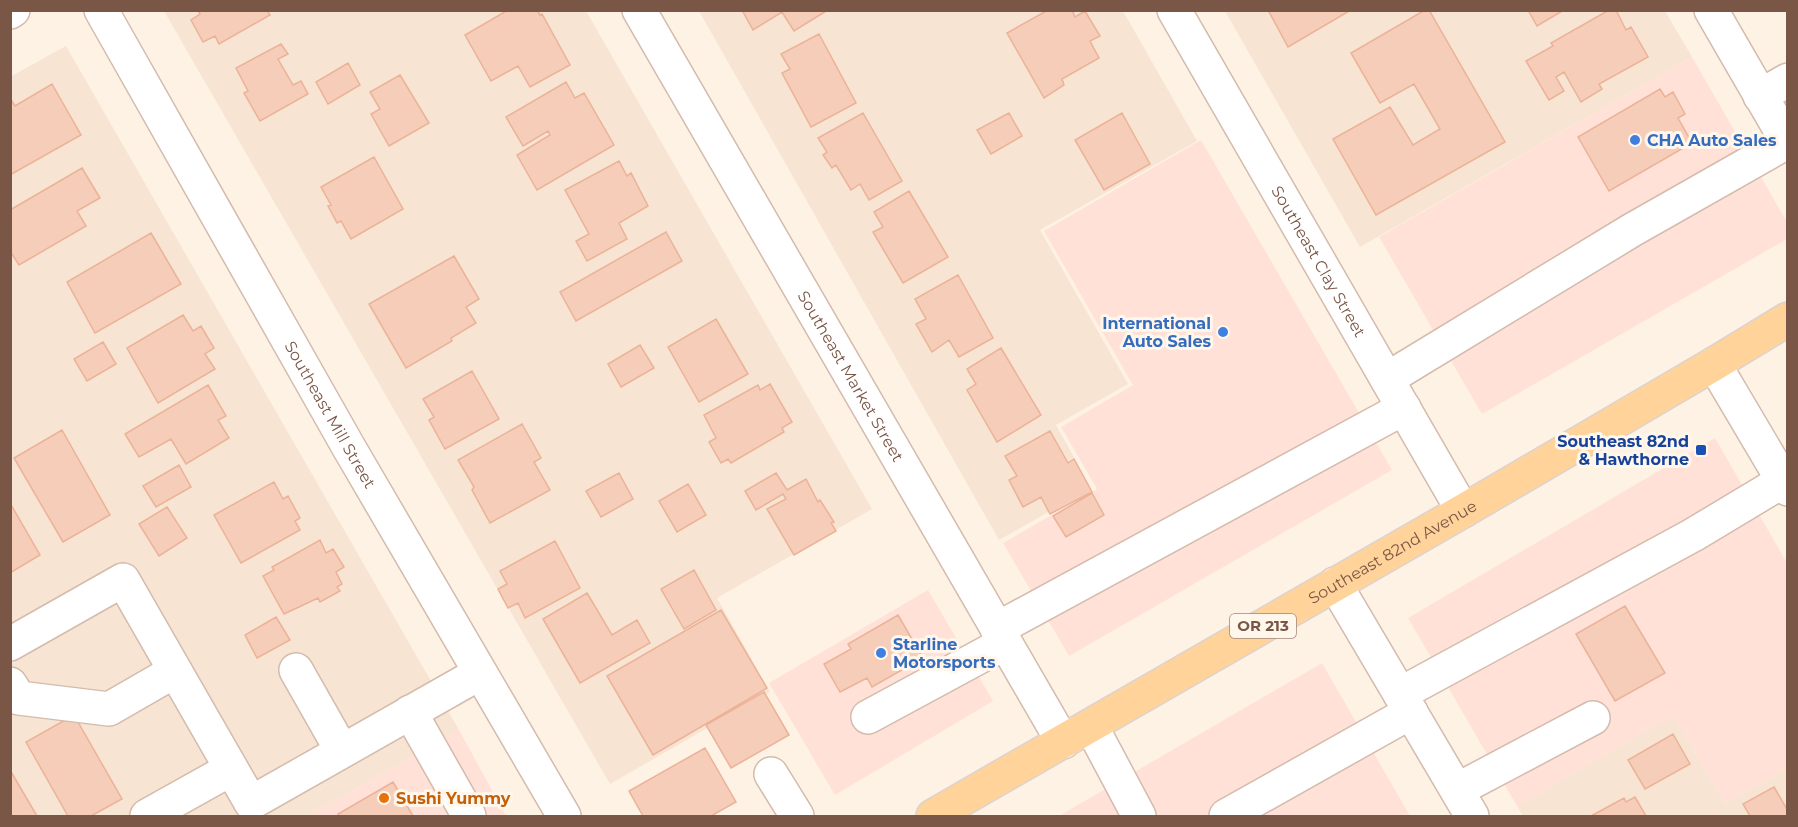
<svg xmlns="http://www.w3.org/2000/svg" width="1798" height="827" font-family="Montserrat,sans-serif">
<rect width="100%" height="100%" fill="#fef2e4"/>
<!-- residential -->
<path fill="#f7e4d2" d="M164,11H586L872,509L717,598L770,692L610,784Z
M699,11H1123L1197,141L1040,230L1128,384L1056,425L1091,488L999,540Z
M1225,11H1665L1692,57L1360,247Z
M66,46L459,730L308,816H11L10,77Z
M1673,715L1725,804L1787,768V816H1523L1517,806Z"/>
<!-- commercial -->
<path fill="#ffe1d7" d="M1692,57L1788,224L1787,239L1482,414L1379,237Z
M1201,140L1392,470L1069,656L1003,543L1097,489L1061,427L1133,385L1044,231Z
M1715,438L1787,563V768L1725,804L1673,715L1517,806L1408,618Z
M928,590L993,701L835,795L769,683Z
M1322,663L1410,816H1059Z
M459,730L506,816H308Z"/>
<!-- building -->
<path fill="#f6cdb9" stroke="#ebb298" stroke-width="1.5" d="M198,10H267L270,15L219,44L215,36L203,42L191,20L200,14Z
M508,10H537L540,15L542,14L570,65L530,87L518,66L491,81L465,35Z
M742,10H828L794,31L782,12L753,30Z
M1048,10H1072L1075,17L1085,11L1100,36L1090,41L1099,58L1062,79L1064,85L1044,98L1007,33Z
M1268,10H1351L1288,47Z
M1425,10H1429L1505,142L1376,215L1333,139L1390,107L1413,145L1440,129L1414,84L1380,103L1351,53Z
M1528,10H1564L1537,26Z
M1609,10H1616L1626,30L1631,27L1648,57L1599,84L1602,89L1581,102L1564,72L1556,77L1564,91L1549,100L1526,61L1553,46L1551,43Z
M819,34L856,103L811,127L782,73L790,69L781,54Z
M281,44L288,54L278,59L293,85L301,81L308,94L260,121L244,93L248,91L236,68Z
M348,63L360,85L328,104L316,82Z
M400,75L429,123L389,146L371,114L380,109L370,92Z
M566,82L575,98L584,93L614,145L537,190L517,155L550,135L548,131L523,146L506,117Z
M52,84L81,135L10,175V102L12,101L15,106Z
M1660,89L1665,97L1673,92L1685,114L1678,118L1692,143L1609,191L1578,137Z
M863,113L902,181L869,200L860,184L851,190L836,165L832,168L823,155L827,152L818,138Z
M1009,113L1022,136L991,154L977,130Z
M1122,113L1150,164L1104,190L1075,140Z
M374,157L403,209L351,239L341,221L337,223L328,206L331,205L321,187Z
M619,161L627,176L631,173L648,206L619,223L627,239L587,261L576,241L589,234L565,190Z
M82,168L100,198L77,211L86,226L19,265L10,251V210Z
M909,191L948,257L903,283L873,232L883,227L874,212Z
M666,232L682,261L576,321L560,292Z
M151,233L181,284L95,333L67,282Z
M454,256L479,299L466,307L476,323L451,338L452,341L406,368L369,304Z
M958,275L993,338L959,357L949,340L932,352L916,324L926,319L915,299Z
M183,315L193,331L201,326L214,348L205,354L215,369L158,403L127,348Z
M716,319L748,374L699,402L668,347Z
M103,342L116,364L87,381L74,359Z
M640,345L654,368L621,387L608,364Z
M1001,348L1041,415L997,442L967,390L976,384L967,369Z
M472,371L499,419L445,449L429,420L434,417L423,399Z
M770,384L792,422L782,428L784,432L731,463L728,459L721,463L709,442L716,438L704,415L758,385L760,390Z
M208,385L226,416L218,420L229,438L186,464L171,439L139,457L125,434Z
M522,424L541,458L534,462L550,490L490,523L472,490L474,487L458,460Z
M62,430L110,515L63,542L14,458Z
M1050,431L1068,463L1074,459L1092,492L1050,514L1041,497L1023,507L1009,480L1017,476L1005,456Z
M179,465L191,487L156,507L143,486Z
M619,473L633,499L601,517L586,491Z
M776,473L787,490L806,479L818,502L820,500L834,522L831,523L836,531L794,555L767,509L786,499L783,494L756,510L745,491Z
M274,482L283,499L288,496L300,518L295,521L300,530L241,563L214,515Z
M688,484L706,515L677,532L659,501Z
M1092,493L1104,515L1066,537L1053,516Z
M10,503L40,555L10,573Z
M167,507L187,538L159,556L139,524Z
M320,540L326,553L333,549L344,567L336,572L342,584L337,587L340,591L320,602L318,598L284,614L263,576L274,570L272,567Z
M555,541L580,588L525,618L518,603L508,608L498,589L507,584L500,571Z
M694,570L716,610L684,629L661,589Z
M587,593L612,635L637,620L650,643L580,683L543,619Z
M1625,606L1665,673L1615,701L1576,634Z
M721,610L767,688L653,755L607,676Z
M898,615L923,658L872,687L867,678L840,692L824,664L851,649L848,644Z
M276,617L290,640L257,658L245,635Z
M764,692L789,735L731,768L706,725Z
M74,715L122,799L91,816H68L26,742Z
M1673,734L1690,764L1645,789L1628,760Z
M705,748L736,802L711,816H643L629,791Z
M10,770L37,816H10Z
M393,782L413,816H339L338,814Z
M1774,787L1788,811V816H1750L1743,804Z
M1635,797L1646,816H1591L1624,798L1626,802Z"/>
<g fill="none" stroke-linecap="round" stroke-linejoin="round">
<defs>
<g id="minor">
<path id="s1" d="M101,10L348,446L564,816"/>
<path id="s2" d="M639,10L1063,742"/>
<path id="s3" d="M1174,10L1463,511"/>
<path d="M1711,10L1788,143"/>
<path d="M10,12L13,10"/>
<path d="M1760,96L1788,80"/>
<path d="M1714,364L1788,489"/>
<path d="M1387,379L1632,230L1787,142"/>
<path d="M1335,584L1472,816"/>
<path d="M997,629L1404,408"/>
<path d="M10,644L123,580L251,803L480,673"/>
<path d="M296,670L342,751"/>
<path d="M10,684L19,698L109,709L175,671"/>
<path d="M1400,694L1693,535L1783,481"/>
<path d="M410,712L469,816"/>
<path d="M868,717L1005,643"/>
<path d="M1091,726L1139,816"/>
<path d="M771,774L797,816"/>
<path d="M1457,790L1593,718"/>
<path d="M147,816L231,769"/>
<path d="M1226,816L1411,712"/>
</g>
<g id="major">
<path id="s4" d="M933,816L1463,511L1714,364L1788,319"/>
</g>
</defs>
<!-- minor casing -->
<use href="#minor" stroke="#d4bbac" stroke-width="36"/>
<!-- major casing -->
<use href="#major" stroke="#dcd3cf" stroke-width="36"/>
<!-- minor -->
<use href="#minor" stroke="#fff" stroke-width="33"/>
<!-- major -->
<use href="#major" stroke="#ffd39a" stroke-width="33"/>
</g>
<!-- markers -->
<g fill="#3f7fe0" stroke="#fff6ec" stroke-width="2">
<circle cx="1635" cy="140" r="6"/>
<circle cx="1223" cy="332" r="6"/>
<circle cx="881" cy="653" r="6"/>
</g>
<rect fill="#1a4fb4" stroke="#fff6ec" stroke-width="2" x="1695" y="444" width="12" height="12" rx="3"/>
<circle fill="#e8710a" stroke="#fff6ec" stroke-width="2" cx="384" cy="798" r="6"/>
<g text-anchor="middle" stroke-width="6" stroke-linejoin="round" paint-order="stroke">
<!-- shield labels -->
<rect fill="#fff6ec" stroke="#a28678" stroke-width="1.5" x="1230" y="614" width="66" height="24" rx="4.5"/>
<g font-size="15" font-weight="bold" fill="#7a5647">
<text x="1263" y="631">OR 213</text>
</g>
<!-- shop labels -->
<g font-size="16" font-weight="bold" fill="#366cbe" stroke="#fff6ec" text-anchor="start">
<text x="1647" y="146">CHA Auto Sales</text>
<text x="1211" y="329" text-anchor="end">International<tspan x="1211" dy="18">Auto Sales</tspan></text>
<text x="893" y="650">Starline<tspan x="893" dy="18">Motorsports</tspan></text>
</g>
<!-- street labels -->
<g font-size="16" fill="#7a5647" stroke="#fff6ec">
<text dy="6" stroke="none"><textPath href="#s3" startOffset="290">Southeast Clay Street</textPath></text>
<text dy="6" stroke="none"><textPath href="#s2" startOffset="423">Southeast Market Street</textPath></text>
<text dy="6" stroke="none"><textPath href="#s1" startOffset="465">Southeast Mill Street</textPath></text>
<text dy="6" stroke="none"><textPath href="#s4" startOffset="530">Southeast 82nd Avenue</textPath></text>
</g>
<!-- transit labels -->
<g font-size="16" font-weight="bold" fill="#164399" stroke="#fff6ec" text-anchor="end">
<text x="1689" y="447">Southeast 82nd<tspan x="1689" dy="18">&amp; Hawthorne</tspan></text>
</g>
<!-- food labels -->
<g font-size="16" font-weight="bold" fill="#c56008" stroke="#fff6ec" text-anchor="start">
<text x="396" y="804">Sushi Yummy</text>
</g>
</g>
<!-- border -->
<rect width="1798" height="827" fill="none" stroke="#7a5647" stroke-width="24"/>
</svg>
